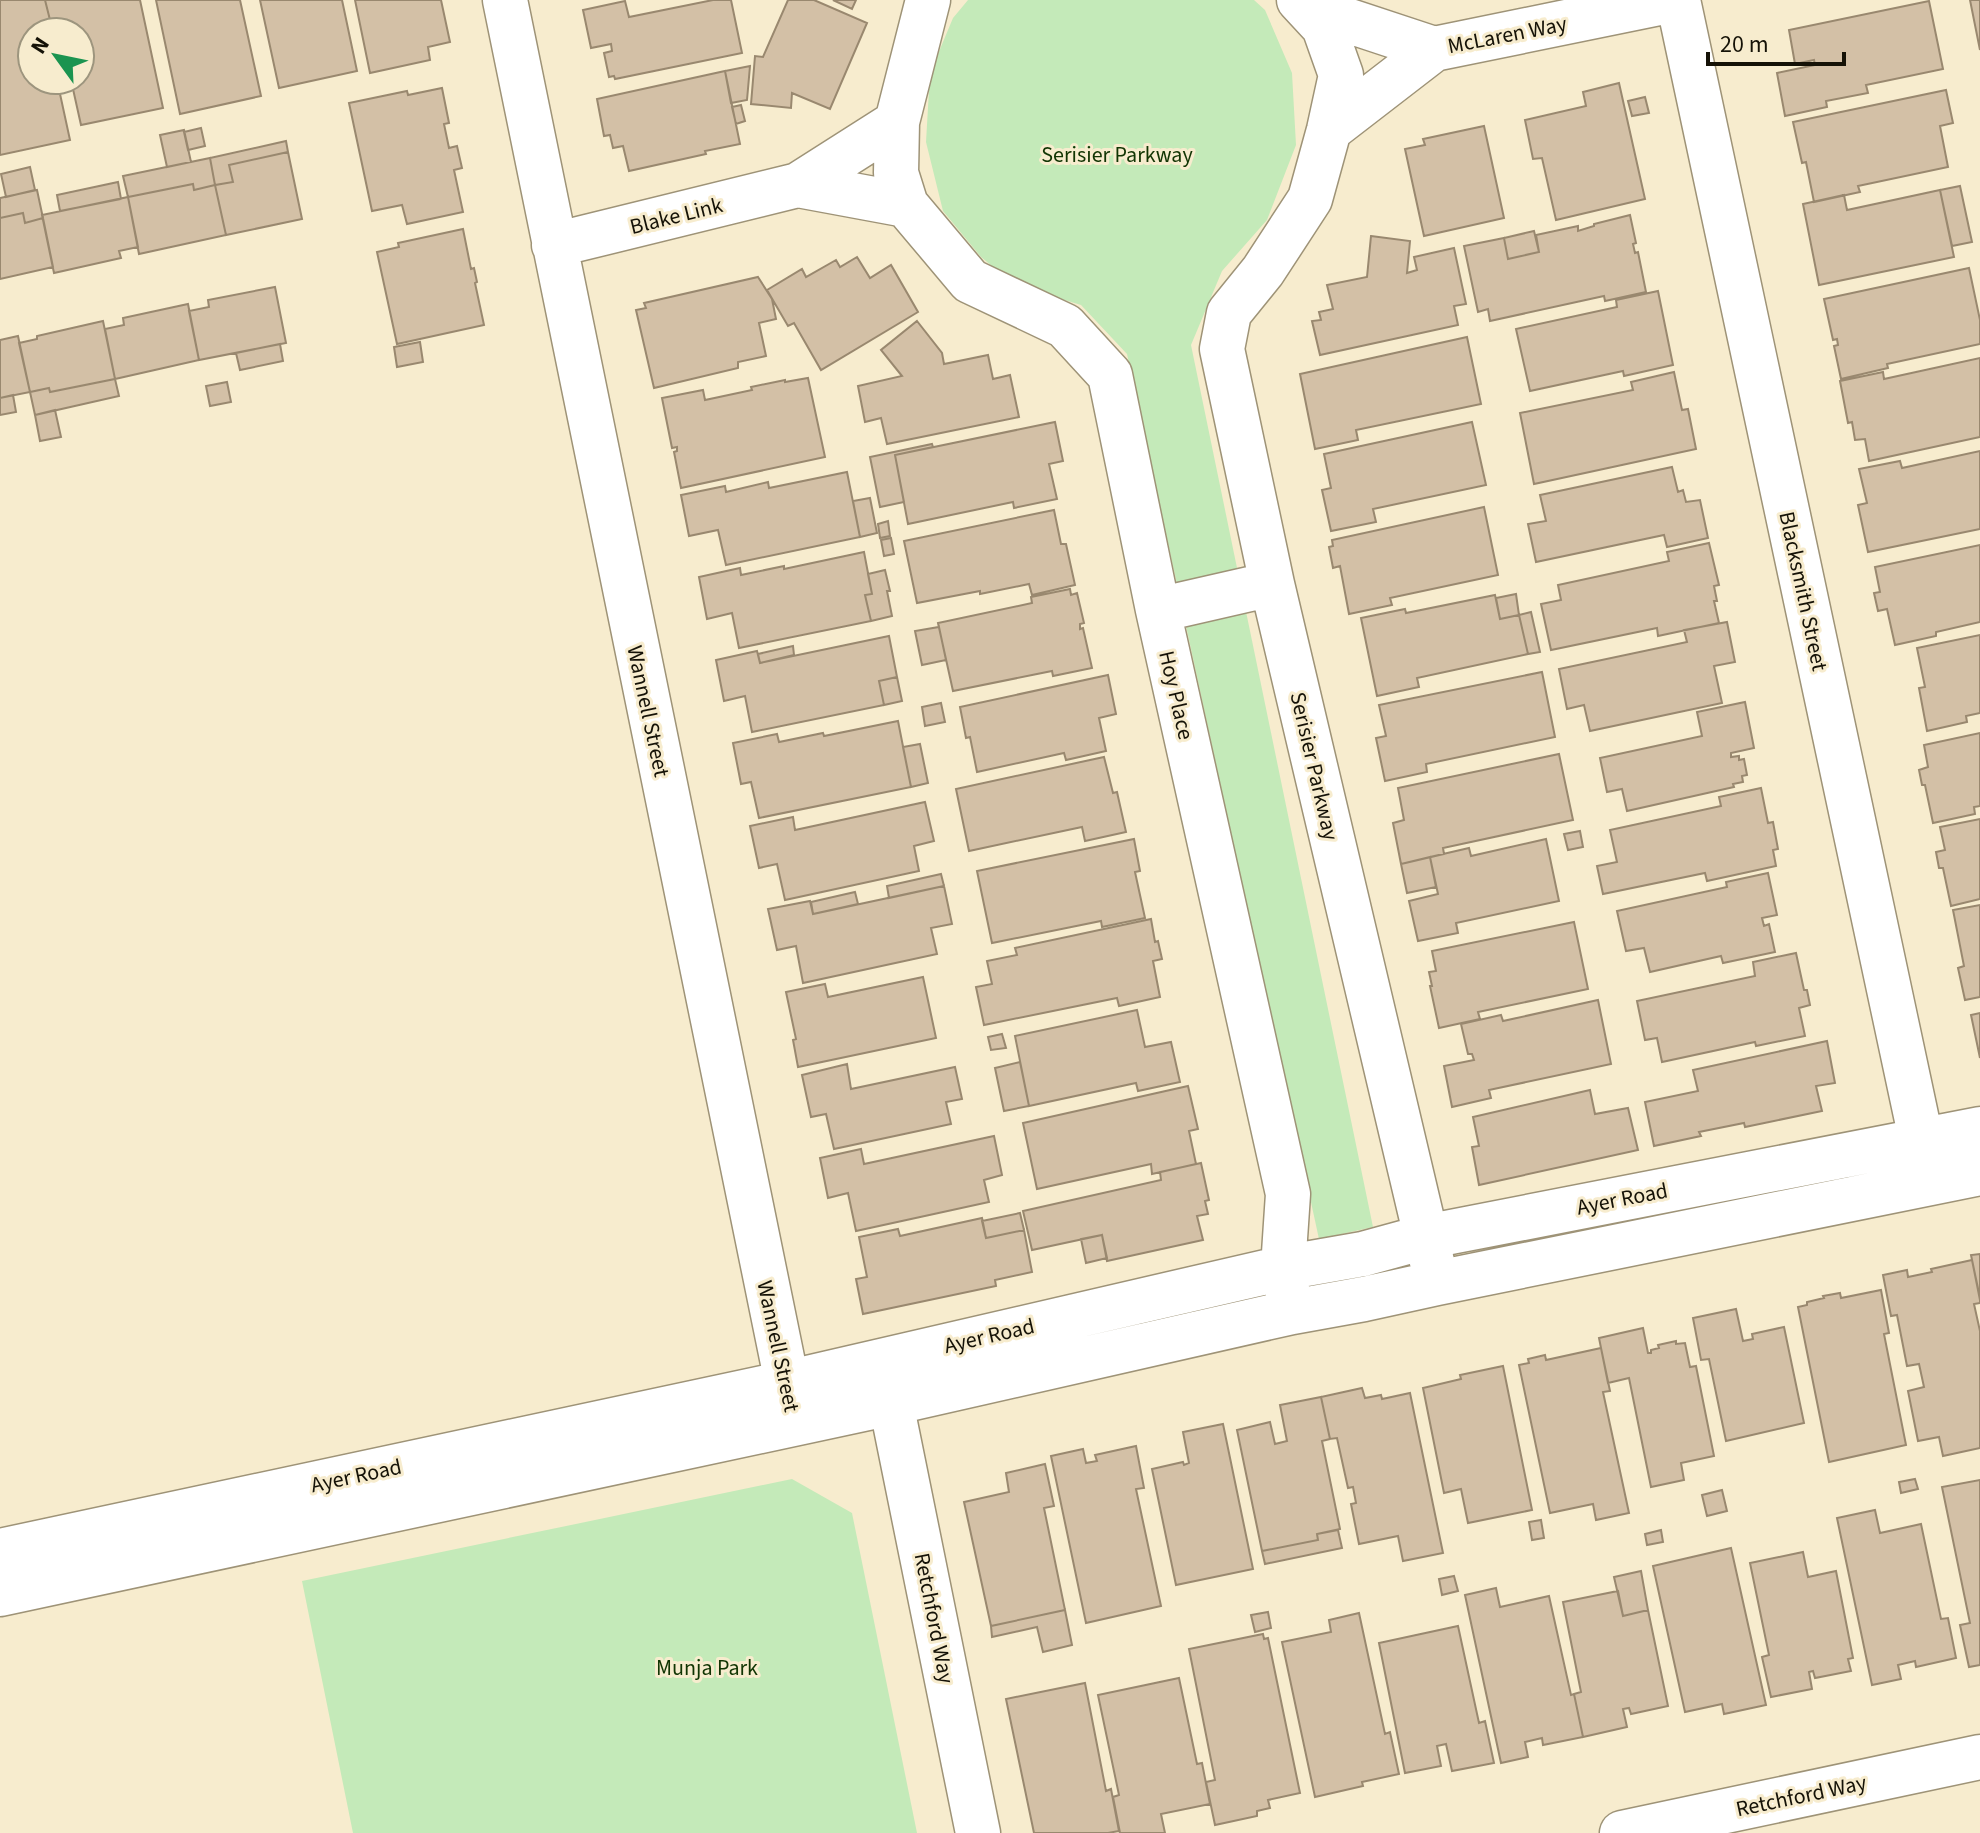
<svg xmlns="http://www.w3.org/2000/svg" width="1980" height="1833" font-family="'Source Sans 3',sans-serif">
<rect width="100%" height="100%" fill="#f7ecce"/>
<!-- green -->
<path fill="#c4eab9" d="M968,0H1254L1265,10L1292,73L1296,145L1267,220L1222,271L1191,345L1373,1227L1319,1239L1127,354L1081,305L1015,285L981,257L943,211L926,142L930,73L953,18Z
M792,1479L852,1513L917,1833H353L302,1581Z"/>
<!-- building -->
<path fill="#d3c0a6" stroke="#99886f" stroke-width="2" d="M0,0H45L50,20L44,21L47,32H32V80H57L70,140L0,155Z
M45,0H140L163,108L81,125L71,80H80V32H61L58,19L50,20Z
M156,0H240L261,96L180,114Z
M260,0H342L357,71L279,88Z
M355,0H441L450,42L428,47L430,60L370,73Z
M713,0H731L742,53L615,79L614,76L609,77L604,53L612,51L611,44L591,48L583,10L625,1L629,17Z
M788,0H814L867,23L830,109L792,93L791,108L751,104L755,56L763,57Z
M833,0H856L852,9Z
M1970,0H1980V50Z
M1929,1L1943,69L1866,85L1868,93L1826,101L1827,107L1785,116L1777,73L1815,65L1814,60L1795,64L1789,30Z
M750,66L747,100L731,103L725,71Z
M725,71L740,144L705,151L706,154L629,171L623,146L613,148L610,135L604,136L597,99Z
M1619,83L1645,199L1556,220L1542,158L1533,159L1525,120L1586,106L1583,92Z
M442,88L449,123L444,124L449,148L457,146L462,168L454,170L463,212L407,224L402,205L372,211L349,103L407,91L408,95Z
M1946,90L1953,123L1940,126L1948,167L1858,186L1860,192L1814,202L1806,162L1802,163L1793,122Z
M1645,97L1649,113L1632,116L1628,101Z
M741,105L745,121L736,124L732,107Z
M1484,126L1504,218L1424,236L1405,149L1425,145L1423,139Z
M201,128L205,146L188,150L184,132Z
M184,130L191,162L167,167L160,135Z
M286,141L288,152L229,165L233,182L215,185L210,158Z
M288,152L302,219L226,235L215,185L233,182L229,165Z
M210,158L215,185L194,190L193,184L128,197L123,176Z
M30,167L35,190L6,197L1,174Z
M118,182L121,199L60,211L57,195Z
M193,184L194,190L215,185L226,235L139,254L128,197Z
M1960,186L1972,242L1952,246L1940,190Z
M37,190L43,218L25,223L23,213L0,218V198Z
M1940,190L1954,257L1819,285L1803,204L1844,195L1847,210Z
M128,197L138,247L119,251L121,258L54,273L42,215Z
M23,213L25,223L43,218L53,267L0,279V218Z
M1630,215L1636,243L1633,244L1635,253L1638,252L1646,292L1605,301L1604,296L1490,321L1488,309L1478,312L1464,246L1504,238L1508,259L1539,252L1536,235L1578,226V231L1594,226V224Z
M463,229L471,269L474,268L477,282L475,283L484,325L397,344L377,252L399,247L398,243Z
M1534,231L1539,252L1508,259L1504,238Z
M1371,236L1410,241L1407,273L1417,270L1414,257L1454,248L1466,304L1454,306L1458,325L1320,355L1312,321L1321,320L1319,312L1333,309L1327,285L1367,277Z
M857,257L870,278L891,265L918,312L821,370L794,323L788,326L767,290L802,269L806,277L836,260L840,267Z
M1969,268L1980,320V344L1887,364L1888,368L1841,379L1834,346L1838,345L1837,339L1833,340L1824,299Z
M758,277L772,299L776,319L759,323L766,356L738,362V368L654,388L636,310L646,308L644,303Z
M275,287L286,343L199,360L189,311L209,307L208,300Z
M1658,291L1673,365L1624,376L1623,371L1530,391L1516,329L1617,307L1616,300Z
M188,304L199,360L115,379L105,329L124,325L123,318Z
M103,321L115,379L50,392L49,388L30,392L19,343L37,339V336Z
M917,321L942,353L944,364L988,355L993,379L1010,375L1019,417L887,444L881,418L865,422L858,386L902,376L881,350Z
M18,336L30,392L0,398V340Z
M1467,337L1481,404L1356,430L1358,440L1315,449L1300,374Z
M420,342L423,362L397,367L394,347Z
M280,344L283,361L240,370L236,353Z
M1980,358V437L1869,461L1865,439L1855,440L1852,422L1848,423L1840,381L1883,372L1884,379Z
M1674,372L1682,410L1688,409L1696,449L1534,484L1520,413L1633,390L1631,382Z
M808,378L825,457L681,488L674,452L677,451V447L672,448L662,398L703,390L705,400L752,390L751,387L785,380V382Z
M115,379L119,396L35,415L30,392L49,388L50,392Z
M227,382L231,402L210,406L206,386Z
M13,395L16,412L0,415V398Z
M55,410L61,437L40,441L35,415Z
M1055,422L1063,461L1049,464L1057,499L1014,508L1013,502L908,524L895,455Z
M1472,422L1486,485L1373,509L1376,522L1331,531L1322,490L1331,488L1324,454Z
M932,444L933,447L895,455L904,502L880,507L870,457Z
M1980,451V529L1868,552L1858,505L1867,503L1859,469L1900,461L1902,468Z
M1672,467L1678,492L1683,490L1686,502L1700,500L1708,538L1667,547L1664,535L1536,562L1528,524L1546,521L1540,495Z
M847,472L860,537L726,565L718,530L689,536L681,495L725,486L726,492L768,482L769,488Z
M870,498L877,533L860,537L853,501Z
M1484,507L1498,575L1390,598L1392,605L1349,614L1340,566L1333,568L1329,547L1333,546L1332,540Z
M1054,510L1061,544H1066L1075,585L1032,595L1029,584L980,594V591L917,603L904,541Z
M888,521L890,536L880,538L878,524Z
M891,538L894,554L884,556L881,540Z
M1709,543L1719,585L1714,586L1717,601H1714L1719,623L1658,636L1657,628L1551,650L1541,604L1561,600L1558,585L1669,561L1667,552Z
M1980,545V622L1936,632V636L1895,645L1887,609L1878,611L1874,593L1880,592L1875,567Z
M864,552L872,594L865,595L871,621L739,648L732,613L707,619L699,577L740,568L741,575L784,566V569Z
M885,570L890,591H887L892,616L871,621L865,595L872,594L868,574Z
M1070,589L1071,595L1077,593L1084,623L1080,624V629L1083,628L1092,668L1053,676L1052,671L953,691L938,623L1032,603L1031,597Z
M1516,594L1519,615L1500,619L1496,598Z
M1495,595L1500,619L1519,615L1528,654L1417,678L1419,687L1377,696L1361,618L1405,609L1406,613Z
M1531,612L1540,652L1528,654L1519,615Z
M1727,622L1735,662L1714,666L1722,703L1590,731L1584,705L1567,709L1559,669L1687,642L1684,630Z
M939,627L946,660L922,665L915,631Z
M1980,635V713L1966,716L1967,722L1927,731L1919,688L1925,687L1917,648Z
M889,636L897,677L879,681L884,705L752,732L745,696L724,701L716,660L757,651L760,663Z
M793,646L794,655L760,663L758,654Z
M1542,672L1555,737L1426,764L1427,772L1385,781L1376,738L1386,736L1379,705Z
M1108,675L1116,714L1099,718L1106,751L1066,760L1064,753L977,772L970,737L966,738L960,707Z
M897,677L902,701L884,705L879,681Z
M1745,702L1754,748L1731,753V757L1739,756V760L1744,759L1747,775L1742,776L1743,782L1733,784L1734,787L1627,811L1622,789L1607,792L1600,758L1702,736L1697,712Z
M941,703L945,722L925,726L922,707Z
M898,721L911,787L759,818L751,782L741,784L733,743L777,734L779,742L823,733L824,736Z
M1980,733V806L1974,807L1975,814L1933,823L1925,785H1922L1919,770L1928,767L1924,745Z
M920,744L928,783L911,787L903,747Z
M1559,754L1573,820L1443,848L1444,854L1401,864L1393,823L1404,820L1398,788Z
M1104,757L1113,793L1117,792L1126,832L1085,841L1082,827L969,851L956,789Z
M1761,788L1768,823L1773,822L1778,849L1773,850L1776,866L1707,881L1705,873L1603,894L1597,866L1617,862L1610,830L1721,806L1719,797Z
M925,802L934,841L914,846L919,871L785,900L777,864L759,868L750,826L793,817L795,830Z
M1980,819V899L1951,906L1943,868H1939L1936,852L1945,850L1940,827Z
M1580,831L1583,847L1568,850L1564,834Z
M1134,839L1140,871L1135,872L1145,918L1102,927L1101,921L992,943L977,871Z
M1546,839L1559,901L1456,923L1458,933L1418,941L1409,901L1438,894L1430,857L1469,848L1471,856Z
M1430,857L1436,887L1407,893L1401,864Z
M1768,873L1777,915L1762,918L1764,926L1769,924L1775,952L1723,963L1721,956L1650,972L1644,948L1626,951L1617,911L1727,887L1726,882Z
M941,874L944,886L889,898L887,886Z
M944,886L952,924L931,928L937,954L803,983L796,946L777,950L768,909L810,901L813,914Z
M855,892L858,904L813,914L811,902Z
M1980,905V997L1965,1000L1958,968L1964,966L1953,910Z
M1151,919L1155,942L1158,941L1162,959L1153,961L1160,997L1119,1006L1117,998L984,1025L976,987L992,984L987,961L1017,955L1015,948Z
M1574,922L1588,989L1478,1012L1480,1019L1439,1028L1430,986H1432L1429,972L1436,971L1432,951Z
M1796,953L1804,990H1807L1810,1005L1799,1008L1805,1036L1756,1046L1755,1042L1662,1062L1657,1038L1645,1040L1637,1001L1755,976L1753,962Z
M923,977L936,1038L798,1067L793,1040L796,1039L786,992L825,984L828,997Z
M1598,1000L1611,1064L1489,1090L1491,1098L1452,1107L1444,1066L1474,1060L1472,1054H1468L1461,1024L1501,1015L1503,1021Z
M1137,1010L1145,1047L1171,1042L1180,1082L1138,1091L1136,1083L1029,1106L1015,1036Z
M1980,1013V1058L1971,1015Z
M1002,1034L1006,1048L991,1050L988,1037Z
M1827,1041L1835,1083L1816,1086L1822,1111L1745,1127L1744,1123L1699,1132L1701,1136L1654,1146L1645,1102L1698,1091L1693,1070Z
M1020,1062L1029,1106L1004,1111L995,1068Z
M847,1064L851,1089L955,1067L962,1099L946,1102L951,1124L834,1149L826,1114L811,1117L802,1075Z
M1188,1086L1198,1129L1189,1131L1196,1164L1152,1174L1151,1164L1037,1189L1023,1123Z
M1590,1090L1595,1114L1628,1108L1638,1150L1479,1185L1472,1147L1479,1146L1473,1117Z
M994,1136L1002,1175L984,1180L989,1202L856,1231L848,1193L828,1198L820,1158L861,1149L864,1164Z
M1201,1163L1209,1200L1205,1201L1208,1214L1197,1216L1203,1240L1107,1261L1102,1235L1032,1250L1023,1211L1161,1180L1160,1172Z
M1020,1213L1024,1230L986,1238L982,1221Z
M982,1218L986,1238L1024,1230L1032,1272L995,1280L996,1286L863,1314L856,1279L867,1277L859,1237L898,1229L900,1236Z
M1102,1235L1107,1258L1086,1263L1081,1239Z
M1980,1254V1298L1971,1255Z
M1972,1260L1980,1300V1303L1974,1304L1980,1331V1448L1943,1456L1939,1437L1918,1441L1908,1391L1924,1387L1919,1364L1907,1366L1897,1315L1891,1316L1883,1275L1907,1270L1908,1277L1932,1272L1931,1269Z
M1881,1290L1889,1333L1884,1334L1906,1445L1829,1462L1798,1307L1807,1305V1302L1824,1298L1823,1296L1840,1293L1841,1298Z
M1736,1309L1743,1341L1753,1339L1752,1334L1784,1327L1804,1423L1726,1441L1709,1359L1701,1360L1693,1318Z
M1643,1328L1648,1353H1651V1350L1659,1348L1658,1345L1676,1341V1344L1685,1343L1690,1367L1696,1366L1714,1456L1681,1463L1684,1480L1651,1487L1629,1378L1608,1383L1599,1338Z
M1601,1348L1610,1391L1603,1392L1629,1513L1596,1520L1593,1504L1550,1513L1519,1365L1529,1363L1528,1359L1545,1355L1546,1360Z
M1503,1366L1532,1510L1468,1523L1461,1489L1444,1493L1423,1388L1461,1379L1460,1375Z
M1362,1388L1365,1398L1381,1395L1382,1399L1410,1393L1443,1553L1403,1561L1398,1536L1359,1544L1351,1504L1356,1503L1353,1487L1348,1488L1337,1438L1330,1439L1321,1397Z
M1321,1397L1330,1439L1322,1441L1340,1529L1317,1534L1318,1540L1262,1551L1237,1430L1270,1422L1275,1444L1287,1441L1280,1405Z
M1223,1424L1253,1569L1176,1585L1152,1469L1183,1462L1184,1465L1189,1463L1183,1432Z
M1136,1446L1144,1488L1136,1489L1161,1606L1086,1623L1051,1456L1083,1449L1086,1463L1097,1461L1095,1455Z
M1045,1464L1054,1506L1044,1508L1065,1610L991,1626L964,1502L1009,1492L1006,1473Z
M1915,1479L1918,1489L1901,1493L1899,1482Z
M1980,1480V1665L1969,1667L1960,1625L1970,1623L1942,1487Z
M1722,1490L1727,1511L1707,1516L1702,1495Z
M1875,1510L1880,1533L1921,1524L1941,1619L1948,1618L1956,1658L1916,1667L1915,1661L1898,1665L1901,1679L1872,1685L1837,1518Z
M1541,1520L1544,1538L1532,1540L1529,1522Z
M1338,1530L1342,1548L1265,1564L1262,1551L1318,1540L1317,1534Z
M1661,1530L1663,1542L1647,1545L1645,1534Z
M1731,1548L1766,1705L1724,1714L1722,1704L1685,1712L1653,1566Z
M1803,1552L1808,1577L1836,1571L1853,1658L1848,1659L1851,1671L1815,1678L1813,1671L1809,1672L1812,1689L1771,1697L1762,1657L1769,1655L1750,1563Z
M1641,1571L1648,1610L1623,1616L1614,1577Z
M1454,1576L1458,1591L1442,1595L1439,1579Z
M1496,1588L1500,1607L1549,1596L1571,1695L1574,1694L1583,1737L1543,1745L1542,1738L1525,1742L1528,1757L1501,1763L1465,1595Z
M1618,1591L1623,1616L1648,1610L1668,1706L1631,1714L1629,1708L1623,1709L1627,1727L1583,1737L1574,1694L1581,1692L1563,1602Z
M1065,1610L1072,1645L1043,1652L1037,1627L992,1637L991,1626Z
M1268,1612L1271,1628L1255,1632L1251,1615Z
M1359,1613L1385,1734L1390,1732L1399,1774L1362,1782L1363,1786L1315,1797L1282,1642L1331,1632L1329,1620Z
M1458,1626L1479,1723L1485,1721L1494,1763L1452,1771L1446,1744L1437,1746L1441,1766L1405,1773L1379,1643Z
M1263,1634L1264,1639L1268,1638L1300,1793L1268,1800L1270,1808L1257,1811V1816L1215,1825L1206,1782L1215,1780L1189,1649Z
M1179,1678L1197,1764L1202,1763L1210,1804L1161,1814L1165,1833H1120L1113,1797L1119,1795L1098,1695Z
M1085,1683L1106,1791L1111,1789L1119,1831L1108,1833H1034L1006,1699Z"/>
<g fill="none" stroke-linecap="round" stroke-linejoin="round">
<defs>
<path id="minor" d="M505,0L793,1412
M928,0L897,122L896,173L906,205L970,281L1065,326L1110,375L1158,610L1288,1194L1283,1268L1288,1294
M1299,0L1324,27L1341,75L1329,130L1310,199L1263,271L1229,313L1222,349L1272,584L1433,1266
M1678,0L1927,1167
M1307,7L1434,49
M1329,130L1434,49L1674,0
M798,185L906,205
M554,245L798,185L897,122
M1158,610L1272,584
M891,1403L978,1833
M0,1551L786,1383L1283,1268L1363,1254L1425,1237L1980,1129
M0,1594L891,1403L1292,1312L1364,1299L1437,1283L1980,1173
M1622,1833L1980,1757"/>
</defs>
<!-- minor casing -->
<use href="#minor" stroke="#9e9377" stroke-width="47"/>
<!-- minor -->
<use href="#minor" stroke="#fff" stroke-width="44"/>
</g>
<g text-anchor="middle" stroke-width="6" stroke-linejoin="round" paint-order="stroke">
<!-- street labels -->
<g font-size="22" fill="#151207" stroke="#f7ecce">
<text transform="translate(1507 34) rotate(-11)" y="8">McLaren Way</text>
<text transform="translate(676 215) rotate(-14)" y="8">Blake Link</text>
<text transform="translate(1804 591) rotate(78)" y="8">Blacksmith Street</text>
<text transform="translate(1177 695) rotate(77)" y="8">Hoy Place</text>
<text transform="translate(649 711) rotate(78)" y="8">Wannell Street</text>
<text transform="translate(1315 766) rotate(77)" y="8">Serisier Parkway</text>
<text transform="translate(1622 1198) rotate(-11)" y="8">Ayer Road</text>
<text transform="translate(989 1335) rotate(-13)" y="8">Ayer Road</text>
<text transform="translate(779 1346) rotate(78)" y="8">Wannell Street</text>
<text transform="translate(356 1475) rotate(-12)" y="8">Ayer Road</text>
<text transform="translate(935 1618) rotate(79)" y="8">Retchford Way</text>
<text transform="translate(1801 1795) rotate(-12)" y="8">Retchford Way</text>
</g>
<!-- park labels -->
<g font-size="22" fill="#113503" stroke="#f7ecce">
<text x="1117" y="162">Serisier Parkway</text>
<text x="707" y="1675">Munja Park</text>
</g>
</g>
<!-- north arrow -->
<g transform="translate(56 56) rotate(303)"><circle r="38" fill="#f7ecce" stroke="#9d957e" stroke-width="2"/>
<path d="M0-6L14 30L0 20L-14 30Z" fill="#1b9450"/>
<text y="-12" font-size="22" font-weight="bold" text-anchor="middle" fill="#151207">N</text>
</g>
<!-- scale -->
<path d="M1708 52v12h136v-12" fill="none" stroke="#151207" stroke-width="4"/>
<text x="1720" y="52" font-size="24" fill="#151207" stroke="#f7ecce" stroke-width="6" paint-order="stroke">20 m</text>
</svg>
